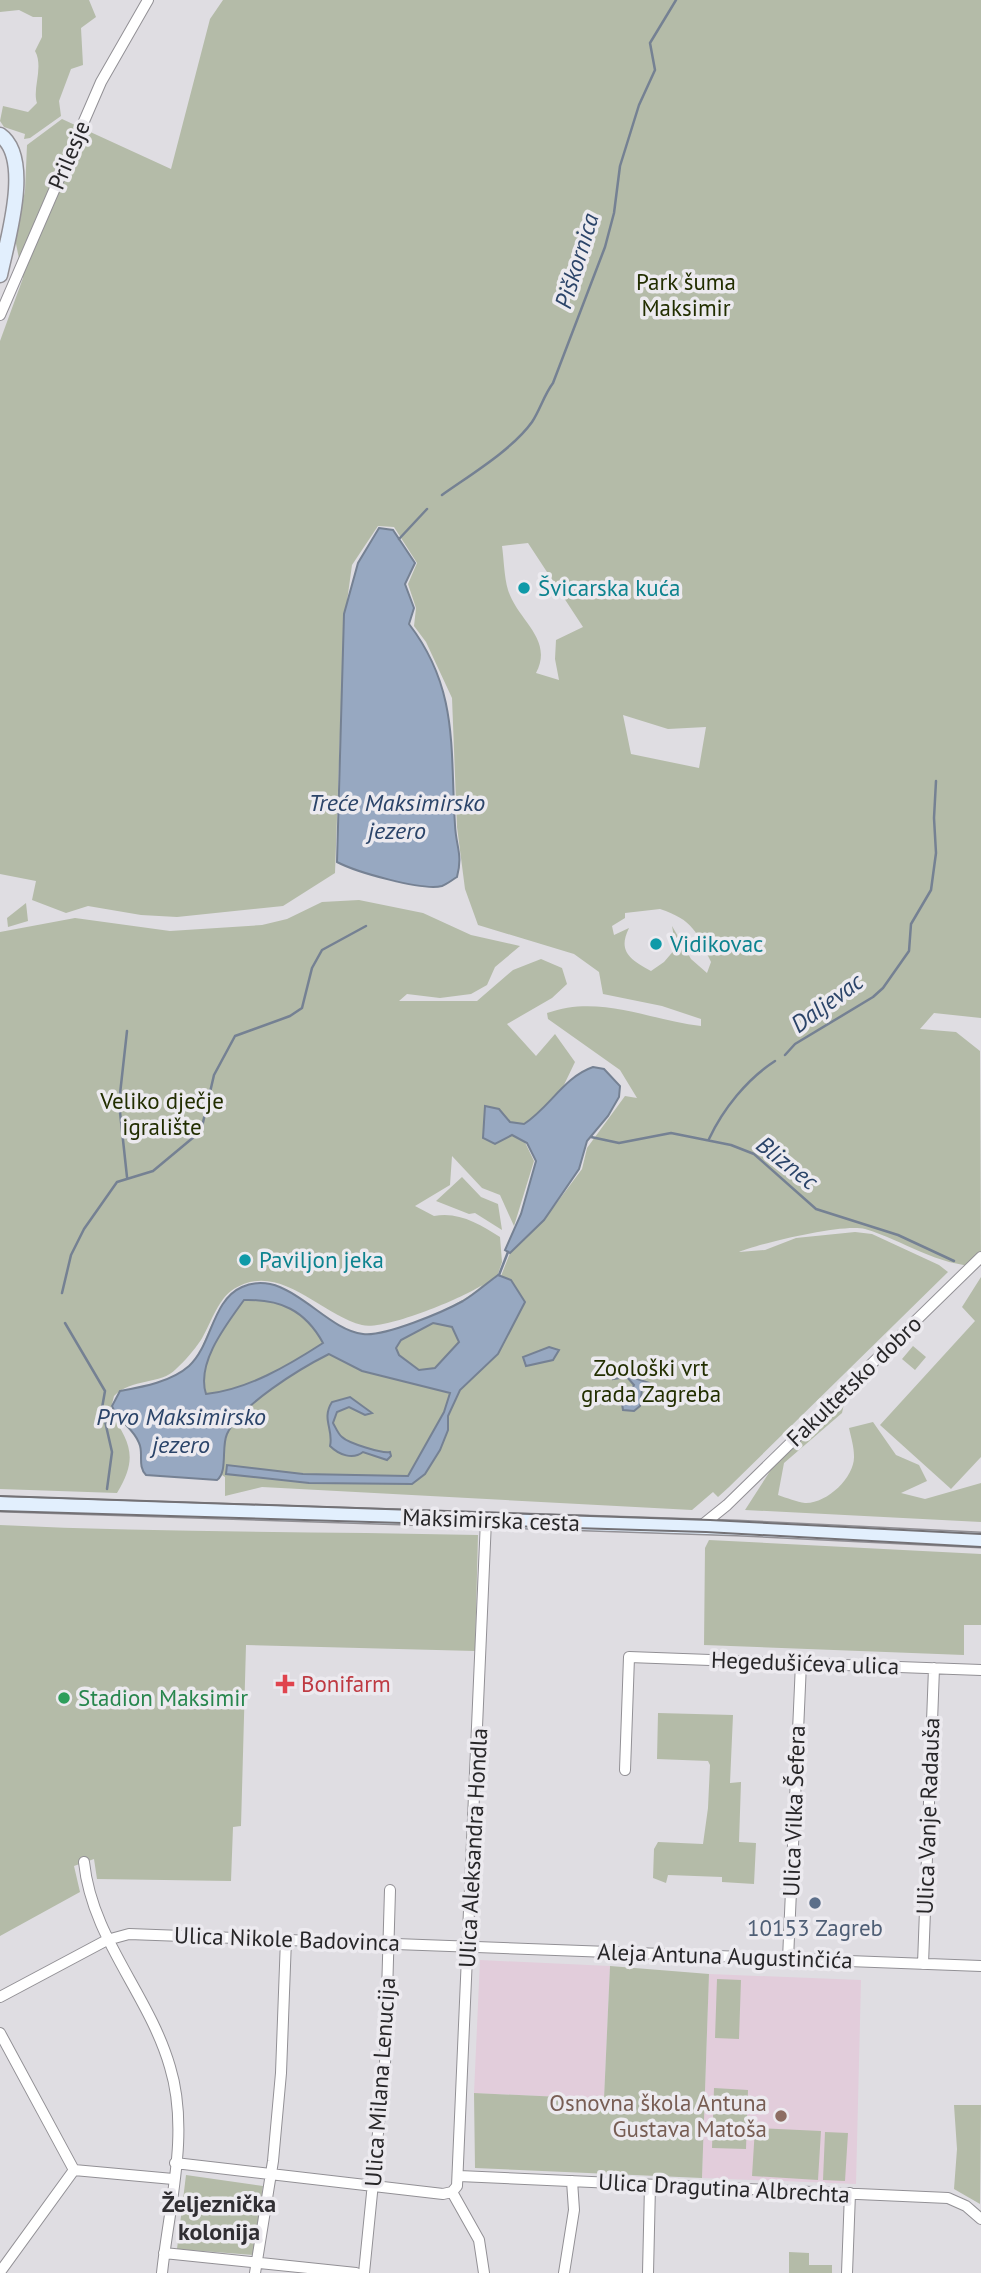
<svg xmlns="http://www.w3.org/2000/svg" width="981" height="2273" font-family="'PT Sans',sans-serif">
<rect width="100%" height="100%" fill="#dfdde2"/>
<!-- education -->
<path fill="#e2cddb" d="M480,1960L610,1966L604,2099L474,2093Z
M709,1974L861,1980L856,2184L702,2178Z"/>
<!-- green -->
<path fill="#b4bba8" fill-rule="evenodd" d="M0,0H89L96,17L81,28L83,65L71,69L59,101L61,116L30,138L24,139L25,134L4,127L0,121L3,106L28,112L37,103C32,89 44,67 35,51L42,37V17H33L19,10L0,12Z
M223,0H981V1018L934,1013L920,1029L956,1032L980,1051L981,1266C939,1267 905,1241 865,1229C844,1223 761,1243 739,1252L765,1250L796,1238L855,1232L872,1234L939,1265L948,1272L729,1487L718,1497L713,1492L692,1510L262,1487L225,1496V1477L219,1473C214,1455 190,1394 192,1380C194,1363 216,1309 228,1297C235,1288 251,1282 262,1284C301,1289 324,1327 361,1334C387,1339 466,1304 482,1285C463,1298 384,1331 362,1325C319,1314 277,1258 231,1291C218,1300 209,1327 201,1340C194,1350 185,1361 176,1369C161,1385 131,1378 114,1396L110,1412C131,1444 138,1458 117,1493L0,1489V932L75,918L170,931L262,925L287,919L322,902L359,900L423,913L471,935L520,946L495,967L487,985L471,994L440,998L407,994L399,1001H477L513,970L541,959L562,968L567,984L552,998L507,1024L536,1056L555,1034L575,1062L563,1087L520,1132L534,1161L514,1226L500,1195L482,1188L452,1156L450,1185L415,1206L434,1216C458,1211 480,1224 500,1237L502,1262L498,1274L501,1276L510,1253L544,1220L582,1169L587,1148L625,1096L637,1098L620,1070L548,1019L547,1013C600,994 649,1020 701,1026V1019L662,1006L603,994L599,972L574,954L478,925L465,889L457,827L452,698L426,642L414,626L416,608L408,584L417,563L394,527L378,526L352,565L344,623L335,873L283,906L177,917L141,915L88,906L66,913L32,900L36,881L0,874V341L23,278L15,239L25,191L27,145L62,119L171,169L210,19ZM528,543L583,627L556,640L555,659L559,680L536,673C554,639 518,621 508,590C504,576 504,560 502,546ZM623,715L668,729L706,727L699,768L631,754ZM660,909C693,920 697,932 711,962L707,973L691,959L672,926L676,948L664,962L651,971C631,960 617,952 629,928L614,935L612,926L625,918V913Z
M26,903L28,921L8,927L7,918Z
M462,1177L481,1197L498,1204L502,1230L475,1213L469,1214L436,1201Z
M981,1277V1457L951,1489L880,1425L975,1321L962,1307Z
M913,1346L926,1357L915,1370L902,1359Z
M845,1399L842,1413L784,1463L778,1495C787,1498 797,1502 805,1503C827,1504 855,1477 854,1456C854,1447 851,1437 849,1428L873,1422L896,1455L919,1465L927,1481L901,1493L925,1499L981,1483V1522L745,1510L774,1465Z
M0,1525C159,1533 319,1531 478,1535L475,1651L246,1645L241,1826L233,1827L231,1881L97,1879L94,1859L74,1866L80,1892L0,1936Z
M709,1540L981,1554V1625H964V1655L704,1645L705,1548Z
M658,1713L733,1715L730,1783L741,1782L739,1842L756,1843L754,1884L722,1882V1877L668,1875L666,1883L653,1878L654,1849L658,1842L703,1844L708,1808L710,1765L708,1761L657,1759Z
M610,1966L709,1974L702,2178L475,2168L474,2093L604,2099Z
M717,1979L741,1980L739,2039L715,2038Z
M714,2088L748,2090L746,2149L712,2148Z
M954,2105H981L980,2204L954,2189L957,2149Z
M755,2128L821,2131L818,2180L752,2176Z
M825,2132L848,2133L845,2181L823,2180Z
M186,2175L263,2186L253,2255L177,2249Z
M789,2252L809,2253V2265H832V2273H789Z"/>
<!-- water -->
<path fill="#97a8c1" stroke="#758193" stroke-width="2" fill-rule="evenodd" d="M379,528L393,530L415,563L405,584L414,608L409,624C459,689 450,749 455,825C456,847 463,854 457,877C452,880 447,884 442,886C422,891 356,872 337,862L344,614L358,563Z
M593,1067L604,1069L620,1086L619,1097L608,1116L587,1141L579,1169L544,1220L510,1253L505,1250L521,1214L536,1161L527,1143L512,1135L495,1144L483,1138L485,1106L499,1109L510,1122L524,1124C550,1107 564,1077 593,1067Z
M498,1275L511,1280L525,1302L498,1354L460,1390L448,1416V1430L440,1450L425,1474L412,1484L309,1483L226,1474L227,1465L303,1474L408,1476L444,1412L450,1393L362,1371L329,1354C301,1368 240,1405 227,1434C221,1447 228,1472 217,1480L146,1475C137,1466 144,1453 139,1443C133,1427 118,1422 112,1406L120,1391C142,1387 171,1382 189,1366C212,1345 212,1300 242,1287C288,1267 322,1329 363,1334C384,1337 443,1312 463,1301C475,1294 487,1283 498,1275ZM244,1300C280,1299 305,1310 323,1343C289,1365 247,1390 206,1394C196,1363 226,1325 244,1300ZM433,1323L452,1327L459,1342L435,1368L419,1370L399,1355L396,1348L401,1340Z
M549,1347L559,1350L553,1360L526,1366L523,1357Z
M618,1370L632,1372L637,1379L649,1383L642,1389L640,1406L634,1411L623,1410L620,1391L632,1389L634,1385L627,1377L613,1379V1373Z
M350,1397L372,1413L365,1415L349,1407L337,1412L333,1423C336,1428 338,1434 342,1437C348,1443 383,1454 390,1452L391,1456L387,1460L363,1452C353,1460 339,1455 330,1446C334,1430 321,1419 332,1402Z"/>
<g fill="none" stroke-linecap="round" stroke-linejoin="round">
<!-- stream -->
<path stroke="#758193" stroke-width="2.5" d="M442,495C470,475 512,450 532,422C540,410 544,395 553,383L605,247L614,213L620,166L639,105L655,70L650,43L676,0
M399,539L427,509
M127,1031L119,1103L127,1177
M785,1055L795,1044L873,997L883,988L909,951L911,924L931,890L936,853L934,818L936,781
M591,1137L619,1143L671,1133L731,1145L754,1154L816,1209L898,1235L954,1261
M709,1139C723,1109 747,1079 775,1061
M499,1275L508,1252
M62,1293L71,1255L84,1229L117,1182L153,1171L201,1131L214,1075L235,1036L290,1016L302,1008L312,968L322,950L366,926
M65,1323L105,1391L102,1408L112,1452L107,1489"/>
<defs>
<path id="street" d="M0,315L101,82L148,0
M701,1526L727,1505L981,1257
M625,1770L629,1657L981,1670
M84,1862C92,1939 149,1994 170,2067C190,2132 169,2206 162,2273
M788,1959L801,1663
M923,1964L934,1668
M0,1997L107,1940L129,1934L981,1966
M0,2033L74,2170
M175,2163L443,2194L452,2192L457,2186L486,1520
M74,2170L173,2179
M459,2176L948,2198L966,2206L981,2219
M452,2192L479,2240L484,2273
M164,2253L356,2273
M0,2272L74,2170
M255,2273L273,2161L281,2073L286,1939
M364,2273L385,2063L390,1890
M564,2273L574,2210L572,2181
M648,2273L650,2185
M847,2273L850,2193"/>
<path id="secondary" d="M0,135C33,158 7,241 0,275
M0,1504L737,1528L981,1540"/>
</defs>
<!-- street casing -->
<use href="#street" stroke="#929095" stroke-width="12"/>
<!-- secondary casing -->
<use href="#secondary" stroke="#929095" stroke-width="17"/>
<!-- street -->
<use href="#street" stroke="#fff" stroke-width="10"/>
<!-- secondary -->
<use href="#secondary" stroke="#e2effd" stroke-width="14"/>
<!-- tram -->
<path stroke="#737175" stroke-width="2" d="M0,1496L710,1520L981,1534
M0,1511L706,1532L981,1547"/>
</g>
<!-- markers -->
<g fill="#0f9aa8" stroke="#eceaef" stroke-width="2.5">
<circle cx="524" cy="588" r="7"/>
<circle cx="656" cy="944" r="7"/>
<circle cx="245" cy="1260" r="7"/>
</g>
<path fill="#e0444e" stroke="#eceaef" stroke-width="2.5" d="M281.5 1673.5h7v7h7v7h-7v7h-7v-7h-7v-7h7z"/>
<circle fill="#2e9e5b" stroke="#eceaef" stroke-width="2.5" cx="64" cy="1698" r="7"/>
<circle fill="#5c6f8a" stroke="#eceaef" stroke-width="2.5" cx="815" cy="1903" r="7"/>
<circle fill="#8d6e63" stroke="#eceaef" stroke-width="2.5" cx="781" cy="2116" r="7"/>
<g text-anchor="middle" stroke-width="7" stroke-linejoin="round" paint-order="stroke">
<!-- street labels -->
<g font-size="23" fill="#272628" stroke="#eceaef">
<text transform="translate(69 155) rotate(-67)" y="8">Prilesje</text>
<text transform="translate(854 1381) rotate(-44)" y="8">Fakultetsko dobro</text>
<text transform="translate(491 1520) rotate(2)" y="8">Maksimirska cesta</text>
<text transform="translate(805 1663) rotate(2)" y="8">Hegedušićeva ulica</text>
<text transform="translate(794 1811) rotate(-88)" y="8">Ulica Vilka Šefera</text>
<text transform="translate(928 1816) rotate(-88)" y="8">Ulica Vanje Radauša</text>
<text transform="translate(473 1848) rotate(-87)" y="8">Ulica Aleksandra Hondla</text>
<text transform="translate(287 1939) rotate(2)" y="8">Ulica Nikole Badovinca</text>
<text transform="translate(725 1956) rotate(2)" y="8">Aleja Antuna Augustinčića</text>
<text transform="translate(380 2082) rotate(-86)" y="8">Ulica Milana Lenucija</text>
<text transform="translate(724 2188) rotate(3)" y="8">Ulica Dragutina Albrechta</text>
</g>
<!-- park labels -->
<g font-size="23" fill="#222e00" stroke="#eceaef">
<text x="686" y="290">Park šuma<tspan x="686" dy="26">Maksimir</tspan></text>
<text x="162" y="1109">Veliko dječje<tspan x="162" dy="26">igralište</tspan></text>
<text x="651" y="1376">Zoološki vrt<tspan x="651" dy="26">grada Zagreba</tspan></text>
</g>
<!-- culture labels -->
<g font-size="23" fill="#0d838f" stroke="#eceaef" text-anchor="start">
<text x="538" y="596">Švicarska kuća</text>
<text x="670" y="952">Vidikovac</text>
<text x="259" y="1268">Paviljon jeka</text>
</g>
<!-- health labels -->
<g font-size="23" fill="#be3a42" stroke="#eceaef" text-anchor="start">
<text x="301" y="1692">Bonifarm</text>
</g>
<!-- leisure labels -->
<g font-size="23" fill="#27864d" stroke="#eceaef" text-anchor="start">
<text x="78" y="1706">Stadion Maksimir</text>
</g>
<!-- service labels -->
<g font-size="23" fill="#4e5e75" stroke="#eceaef">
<text x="815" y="1936">10153 Zagreb</text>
</g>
<!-- education labels -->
<g font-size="23" fill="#785e54" stroke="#eceaef" text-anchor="end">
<text x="767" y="2111">Osnovna škola Antuna<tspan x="767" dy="26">Gustava Matoša</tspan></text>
</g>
<!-- water labels -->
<g font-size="24" font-style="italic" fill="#2b4469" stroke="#eceaef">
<text transform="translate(577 261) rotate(-73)" y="8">Piškornica</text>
<text x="397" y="811">Treće Maksimirsko<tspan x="397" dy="28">jezero</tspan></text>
<text transform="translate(827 1003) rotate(-36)" y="8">Daljevac</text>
<text transform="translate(787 1163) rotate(38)" y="8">Bliznec</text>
<text x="181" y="1425">Prvo Maksimirsko<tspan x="181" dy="28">jezero</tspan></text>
</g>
<!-- neighbourhood labels -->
<g font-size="24" font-weight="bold" fill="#302e32" stroke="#eceaef">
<text x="219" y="2212">Željeznička<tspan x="219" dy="28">kolonija</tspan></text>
</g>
</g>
</svg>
